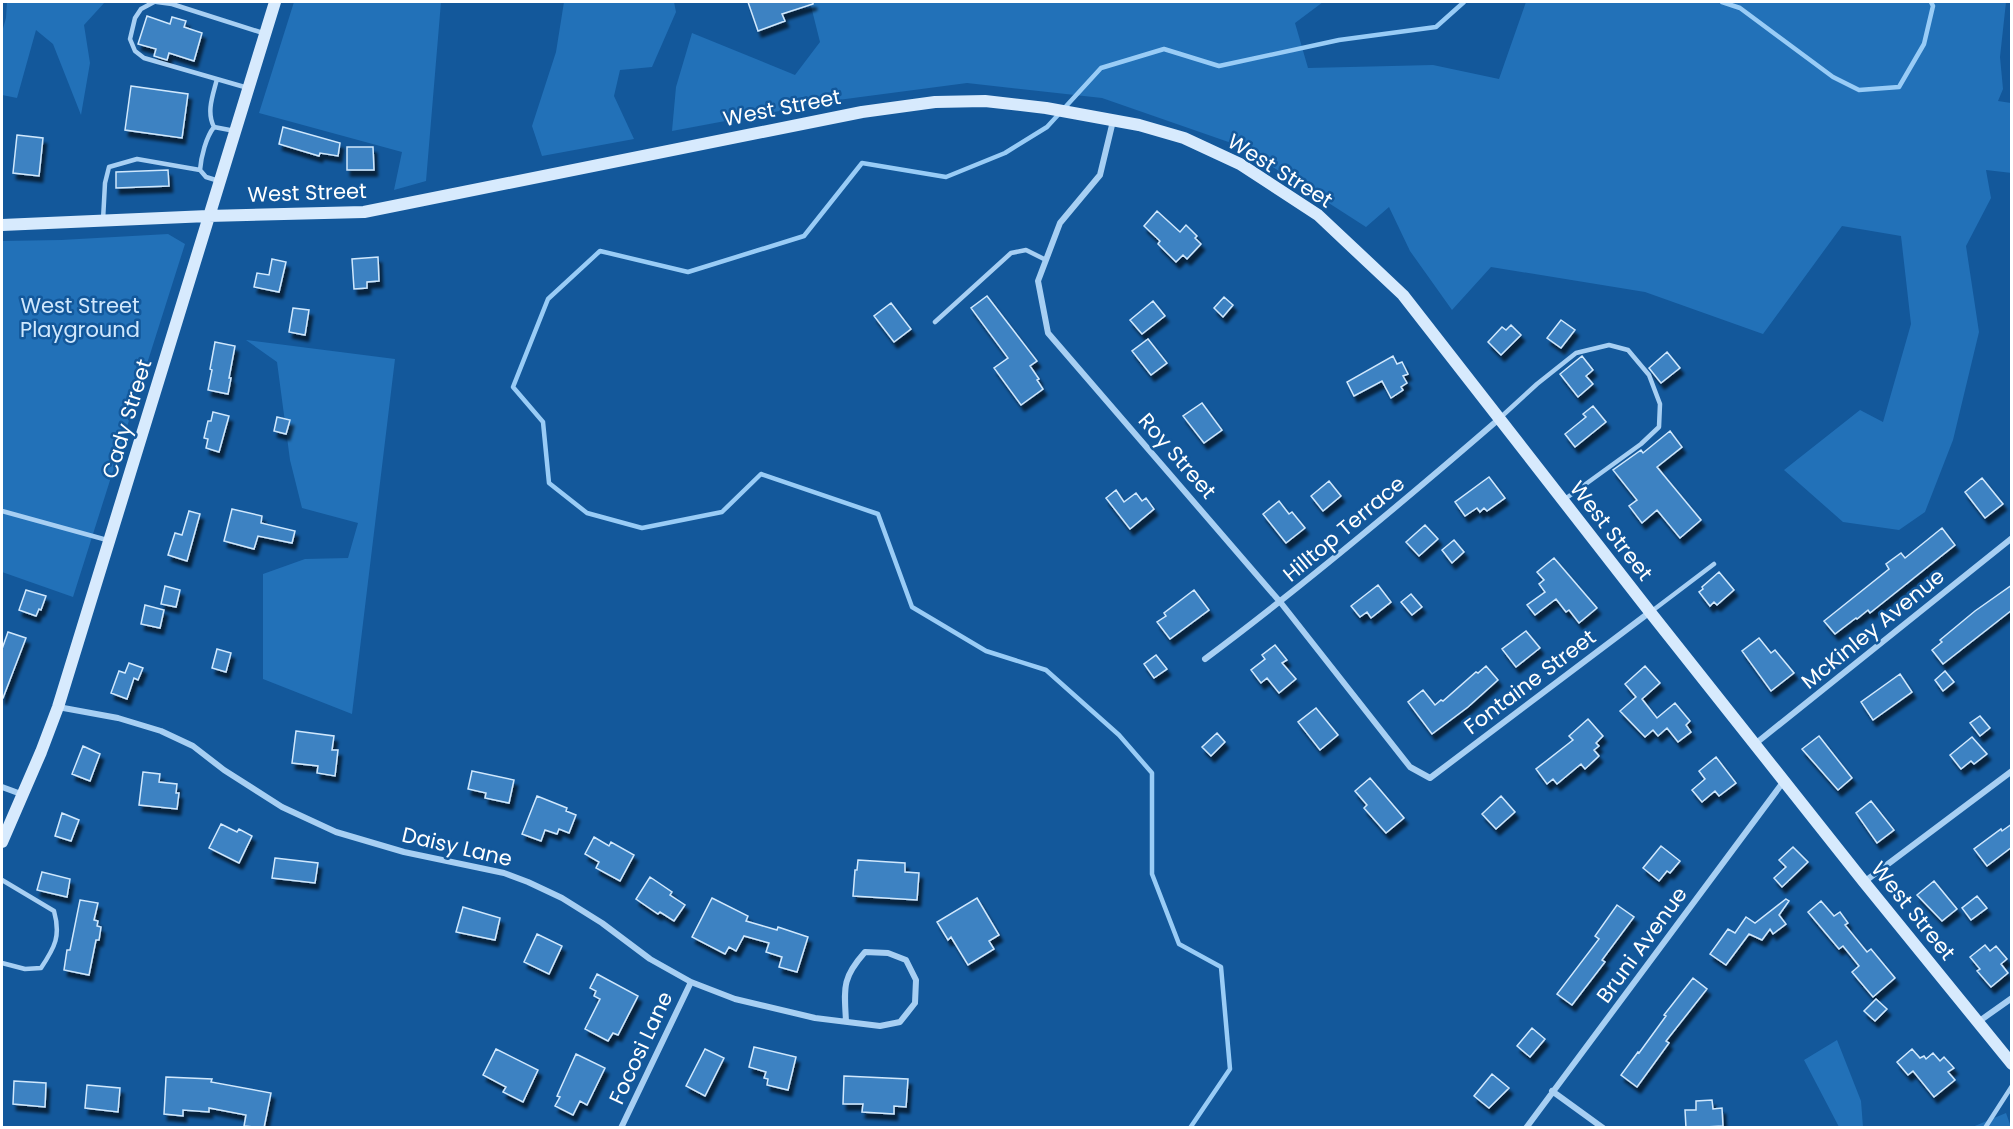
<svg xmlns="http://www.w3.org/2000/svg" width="2013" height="1129" font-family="Poppins,sans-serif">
<defs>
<filter id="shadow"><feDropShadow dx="3.5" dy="6" stdDeviation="1.5" flood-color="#0009"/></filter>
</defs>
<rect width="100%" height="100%" fill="#13589b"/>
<!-- green -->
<path fill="#2271b8" d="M7,2H105L84,25L90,63L81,115L53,44L36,30L17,98L2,95V32L6,18Z
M294,2H441L426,181L394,190L402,152L259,113Z
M564,2H674L676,12L652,67L620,70L614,96L634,139L542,156L532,126L556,52Z
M810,2H1323L1295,23L1308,68L1433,65L1499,79L1526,2H2006L2000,57L2003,89L1998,101L2011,103L2012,173L1986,170L1991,198L1966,246L1979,332L1953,440L1925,512L1899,530L1843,522L1784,470L1860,410L1883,422L1911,324L1901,236L1842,226L1763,334L1645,292L1491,267L1452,310L1410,251L1389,207L1366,227L1240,146L1102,98L967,83L838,100L672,131L676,87L692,33L795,75L820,42Z
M168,234L185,244L73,597L2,572V241L61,240Z
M246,340L395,359L352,714L263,679V574L305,559L348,558L358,523L302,508L290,460L277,362Z
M1837,1040L1861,1101L1863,1127H1839L1804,1060Z
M2006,1113L2011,1127L1970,1128Z"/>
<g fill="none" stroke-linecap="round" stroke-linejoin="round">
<!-- stream -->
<path stroke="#99ccf6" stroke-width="4.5" d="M1722,2L1740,8L1833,77L1859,90L1899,87L1924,44L1933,6L1931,2
M1190,1128L1230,1069L1221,967L1179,944L1152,874V773L1119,735L1046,670L986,651L912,607L878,514L761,474L722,512L642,528L587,513L549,483L543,422L513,387L548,299L600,251L688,272L804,236L862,163L946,177L1005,153L1047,127L1101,68L1164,49L1219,66L1339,40L1436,27L1464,2"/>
</g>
<!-- building -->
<path fill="#3c82c2" stroke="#d0e8fd" stroke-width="1.5" filter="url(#shadow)" d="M748,2H813V4L782,14L785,21L758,31Z
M147,16L170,24L172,17L186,21L184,27L202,33L194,61L169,53L167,60L154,56L156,49L138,44Z
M131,86L188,94L182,138L125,130Z
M283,127L340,143L338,156L320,153L319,156L279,144Z
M17,135L43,138L39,176L13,173Z
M347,147H373L374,170H347Z
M168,170L169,186L116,188V172Z
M1157,211L1180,232L1186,225L1197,236L1195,238L1201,244L1187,259L1183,255L1176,262L1158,244L1160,241L1144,226Z
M378,257L379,281L367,282V288L354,289L352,259Z
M272,259L286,262L279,292L254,287L257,273L269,275Z
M987,296L1037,361L1030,366L1039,379L1037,380L1043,389L1021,405L994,368L1008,358L971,308Z
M1224,297L1233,305L1223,317L1214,308Z
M1153,301L1165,316L1142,334L1130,320Z
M891,303L911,329L894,342L874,316Z
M293,308L309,310L305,335L289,332Z
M1561,320L1575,330L1561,348L1547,338Z
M1511,325L1521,335L1501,355L1488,342L1502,327L1506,330Z
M1148,339L1167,363L1151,375L1132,351Z
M215,342L235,346L229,378H231L228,394L208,390L212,370L210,369Z
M1667,352L1680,368L1661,383L1649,368Z
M1393,356L1397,364L1402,362L1408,374L1403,376L1407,383L1401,387L1403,390L1391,398L1382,381L1354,396L1347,382Z
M1582,356L1593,370L1586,376L1593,384L1578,397L1560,374Z
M1202,403L1222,430L1204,443L1183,416Z
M1593,406L1606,422L1575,447L1565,434L1586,417L1583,414Z
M213,412L229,416L219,452L206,448L208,439L204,438L208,421H211Z
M277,417L290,420L286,434L274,431Z
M1670,431L1682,447L1657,467L1701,520L1680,538L1657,510L1642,523L1629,506L1637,500L1613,470L1641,450L1643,453Z
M1489,477L1505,498L1487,511L1484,508L1480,512L1477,508L1465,516L1455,502Z
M1982,478L2003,504L1985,518L1965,492Z
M1329,481L1341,496L1323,511L1311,496Z
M1116,490L1124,502L1136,493L1142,501L1146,498L1154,509L1130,529L1106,498Z
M1279,501L1289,514L1292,512L1305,528L1286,543L1263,514Z
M232,509L262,516L261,523L295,531L292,543L258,536L254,549L224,541Z
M189,511L200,514L187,561L168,555L175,533L182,535Z
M1425,525L1438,539L1419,556L1406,542Z
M1942,528L1955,545L1870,613L1868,610L1857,619L1856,618L1835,634L1824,621L1889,569L1886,564L1901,553L1905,558Z
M1454,540L1464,552L1452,563L1442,550Z
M1554,558L1597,608L1579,623L1569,610L1566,612L1556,599L1535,615L1527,605L1545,592L1539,584L1544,580L1537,572Z
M1719,572L1734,590L1717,605L1714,602L1710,606L1699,592L1703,589L1702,587Z
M1378,585L1391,602L1371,618L1367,612L1360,617L1351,606Z
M2012,585V610L1943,664L1932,650L1942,642L1940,640L1975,611Z
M165,586L180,590L176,607L161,604Z
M26,590L46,596L41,610L39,609L36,616L19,610Z
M1194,590L1209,610L1170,639L1157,622L1166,616L1164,613Z
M1411,594L1422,607L1412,615L1401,602Z
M145,605L164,610L160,628L141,624Z
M1526,631L1540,648L1516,667L1502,649Z
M8,632L26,638L3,698H2V649Z
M1759,638L1771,653L1775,650L1794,673L1771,691L1742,651Z
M1275,645L1287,660L1282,663L1296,679L1279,693L1267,678L1261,683L1251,670L1265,659L1262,655Z
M217,649L231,653L226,672L212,668Z
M1156,655L1167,669L1154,678L1144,664Z
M129,663L143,668L138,680L134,678L127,699L111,693L119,671L125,673Z
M1486,666L1498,680L1468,707L1432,734L1408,702L1423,690L1435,705L1441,700L1443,701L1476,672L1478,673Z
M1645,666L1660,683L1642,699L1657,718L1675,703L1690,721L1686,725L1691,732L1678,742L1667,728L1658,736L1653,730L1645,737L1620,711L1636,697L1625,684Z
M1945,671L1954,682L1943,691L1935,680Z
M1900,674L1912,692L1873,720L1861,702Z
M1316,708L1338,735L1320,750L1298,722Z
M1980,716L1990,728L1980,736L1970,723Z
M1588,719L1603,736L1596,743L1599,746L1594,750L1599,756L1585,769L1581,764L1557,784L1553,779L1547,784L1536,769L1573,740L1569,736Z
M296,731L334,736L332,750H338L335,776L317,773L318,766L292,763Z
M1217,733L1225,742L1211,756L1202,747Z
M1819,736L1852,778L1838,790L1802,749Z
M1972,737L1987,754L1974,764L1971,761L1961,769L1950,755Z
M83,746L100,754L90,781L72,774Z
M1716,757L1736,783L1719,796L1715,791L1702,802L1692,790L1705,779L1699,771Z
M472,771L514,780L509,803L485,798L486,793L468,789Z
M143,772L160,774L159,782L177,784L176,793H179L177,809L139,805Z
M1370,778L1404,818L1386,833L1364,808L1367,805L1355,791Z
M537,796L567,808L566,811L576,815L569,833L559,829L557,834L545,830L541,841L522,834Z
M1501,796L1515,812L1496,829L1482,814Z
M1871,801L1894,830L1877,843L1856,813Z
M62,813L79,820L71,841L55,836Z
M221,824L237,832L239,829L252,836L239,863L209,848Z
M2012,824V847L1987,866L1974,849L2001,829L2002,831Z
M594,837L609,846L611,842L634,855L620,881L596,868L599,862L585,854Z
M1661,846L1680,861L1670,873L1667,871L1659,881L1643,868Z
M1793,847L1808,862L1782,887L1774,878L1786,867L1779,860Z
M275,858L318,863L315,883L272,878Z
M858,860L905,863V872L919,873L917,900L853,896L855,870H857Z
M42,872L70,879L67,897L37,890Z
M650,877L672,892L670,895L685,905L674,921L660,912L658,914L636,899Z
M1934,881L1957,909L1942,921L1917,895Z
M1977,896L1987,908L1971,920L1962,908Z
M712,898L748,916L746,921L777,930L778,927L808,937L797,972L779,967L782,957L766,952L769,943L744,936L736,951L729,947L725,954L692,937Z
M977,898L999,935L989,941L994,949L968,965L951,937L948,940L937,922Z
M1786,899L1789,901L1779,915L1786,924L1773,934L1770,929L1762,940L1749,934L1726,965L1710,954L1728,929L1735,933L1746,917L1755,923Z
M80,900L98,903L94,920L98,921L97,926L101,927L99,940H96L89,975L64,970L67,950H70Z
M1821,901L1834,916L1840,912L1848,923L1845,925L1867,952L1871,949L1895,978L1873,997L1852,972L1859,966L1843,946L1839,949L1808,912Z
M1617,905L1634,917L1602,960L1605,962L1572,1005L1557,994L1599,939L1595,936Z
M463,907L500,918L495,940L456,932Z
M537,934L562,946L549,974L524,962Z
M1985,945L1990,951L1996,946L2007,959L2001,964L2008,973L1991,987L1977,971L1980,969L1970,957Z
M597,974L638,996L618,1035L613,1033L608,1041L585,1029L600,999L594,996L596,991L590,988Z
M1693,978L1707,989L1666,1041L1669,1043L1637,1087L1621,1075L1638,1052L1639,1053L1666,1016L1664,1015Z
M1876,999L1887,1009L1875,1021L1864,1011Z
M1532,1028L1545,1039L1530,1057L1517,1046Z
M754,1047L796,1057L788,1090L767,1085L768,1079L764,1078L766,1072L749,1067Z
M496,1049L538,1070L523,1102L503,1092L506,1087L483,1075Z
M705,1049L724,1058L705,1096L686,1086Z
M1912,1049L1920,1058L1924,1056L1926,1059L1933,1053L1940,1061L1944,1057L1954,1068L1948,1072L1955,1080L1934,1097L1913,1071L1908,1075L1897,1062Z
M576,1054L605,1068L587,1105L580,1101L573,1115L555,1106L560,1097L557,1096Z
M1492,1074L1509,1088L1489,1108L1474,1096Z
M844,1076L908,1079L906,1107L894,1106V1114L862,1112L863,1104H843Z
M166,1077L212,1079L211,1082L271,1093L264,1128L244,1126L246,1115L209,1108V1112L183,1110V1116L164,1114Z
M14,1081L46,1083L45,1107L13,1104Z
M87,1085L120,1088L118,1112L85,1108Z
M1712,1100L1713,1109L1722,1108L1723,1126L1686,1128L1685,1110H1696V1101Z"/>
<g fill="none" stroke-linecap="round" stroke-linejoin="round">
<!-- lane -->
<path stroke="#a7cff3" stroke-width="4.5" d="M154,2L141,9L135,18L130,39L135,51L144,58L248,88
M157,2L172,4L263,33
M214,127C206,112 213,95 217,79
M219,181L206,177L200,170C201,157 206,137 214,127L235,131
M103,220L105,183L109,167L137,159L200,170
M935,322L1011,253L1026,250L1046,260
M1501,417L1537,384L1576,353L1609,345L1628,350L1649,375L1660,404L1659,427L1641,444L1565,499
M2,511L107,540
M1652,611L1714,564
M2,880L54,911C61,936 55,947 41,968L25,969L2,963
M1985,1128L2012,1086"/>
<!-- street -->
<path stroke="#a7cff3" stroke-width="6" d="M1113,121L1100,175L1060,223L1038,281L1048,333L1281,603L1410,767L1430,778L1650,612
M1205,659C1307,583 1403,502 1499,419
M58,707L118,718L161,731L193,746L224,770L282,807L336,832L404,852L504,873L528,882L562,898L602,923L650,959L691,982L735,999L815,1018L880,1026L900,1022L915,1003L916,980L906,960L888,953L865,952C842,978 844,987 846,1021
M1755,744L2012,538
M2,787L21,794
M1864,882L2012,771
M1978,1022L2012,998
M1552,1091L1603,1128
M621,1128L691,982
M1526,1128L1784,781"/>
<!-- secondary -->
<path stroke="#d7eafd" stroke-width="12" d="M2,225L208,216L364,212L862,112L935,102L985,101L1046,108L1139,125L1184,138L1240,164L1318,215L1403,295L1650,612L1864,882L2012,1064
M2,842L41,752L58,707L275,2"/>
</g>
<g text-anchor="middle" stroke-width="5" stroke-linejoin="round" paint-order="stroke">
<!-- street labels -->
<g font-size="21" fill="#fff" stroke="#13589b">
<text transform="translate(782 108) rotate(-11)" y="7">West Street</text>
<text transform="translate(1280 171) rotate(32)" y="7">West Street</text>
<text transform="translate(307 193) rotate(-2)" y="7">West Street</text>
<text transform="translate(127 419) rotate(-73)" y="7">Cady Street</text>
<text transform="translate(1177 456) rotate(49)" y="7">Roy Street</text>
<text transform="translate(1344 529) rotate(-40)" y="7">Hilltop Terrace</text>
<text transform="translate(1611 531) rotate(52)" y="7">West Street</text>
<text transform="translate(1873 629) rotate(-39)" y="7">McKinley Avenue</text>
<text transform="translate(1530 682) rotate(-37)" y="7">Fontaine Street</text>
<text transform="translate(457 847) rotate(13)" y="7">Daisy Lane</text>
<text transform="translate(1913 911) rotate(51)" y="7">West Street</text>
<text transform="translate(1642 945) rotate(-54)" y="7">Bruni Avenue</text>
<text transform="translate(641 1048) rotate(-65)" y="7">Focosi Lane</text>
</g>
<!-- park labels -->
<g font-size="21" fill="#d0e8fd" stroke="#13589b">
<text x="80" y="313">West Street<tspan x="80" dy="24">Playground</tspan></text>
</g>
</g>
<!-- border -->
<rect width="2013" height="1129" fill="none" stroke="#ffffff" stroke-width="6"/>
</svg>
